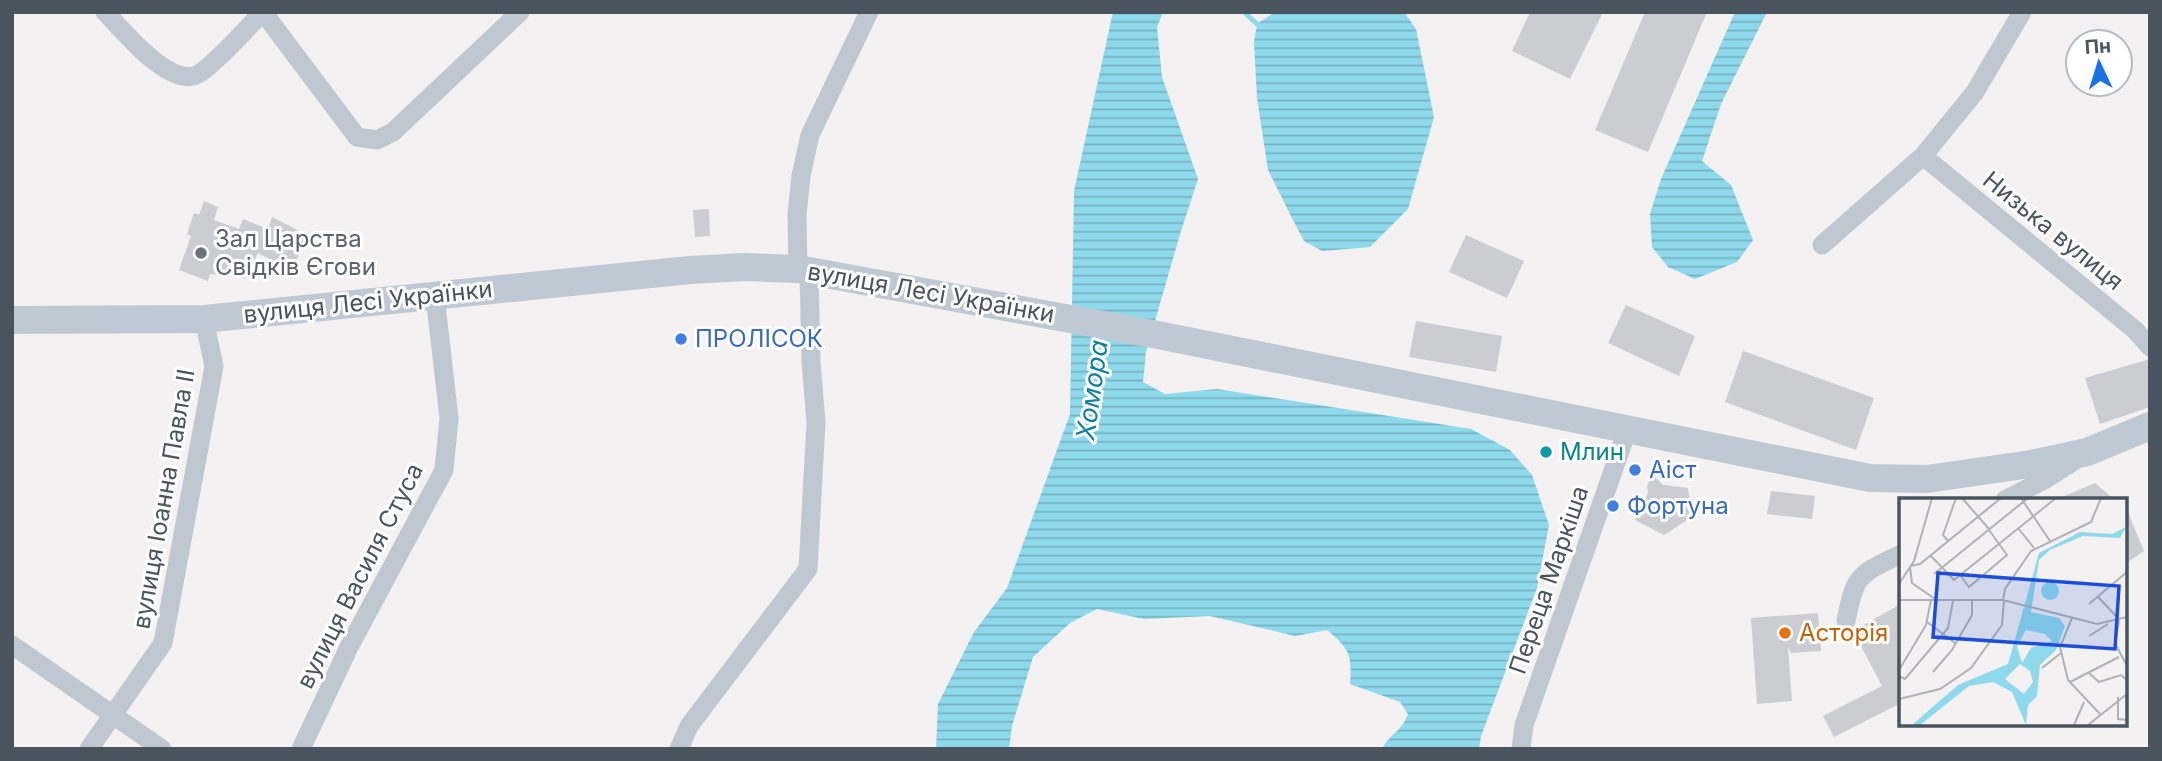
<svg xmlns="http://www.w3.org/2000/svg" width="2162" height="761" font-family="Inter,sans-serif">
<defs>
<pattern id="water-rules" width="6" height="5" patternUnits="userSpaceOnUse" patternTransform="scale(1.75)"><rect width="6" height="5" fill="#8ed9ec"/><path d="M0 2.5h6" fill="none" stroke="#76b3c2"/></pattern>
</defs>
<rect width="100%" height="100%" fill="#f3f1f1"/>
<!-- water -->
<path fill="url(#water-rules)" d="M1113,12H1163L1157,27L1162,77L1198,179L1181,231L1146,352L1143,382L1165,394L1217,389L1471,429L1510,450L1532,475L1549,525L1537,588L1481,736L1479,749H1382C1391,732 1401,733 1408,714L1400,702L1350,684C1352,655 1350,649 1327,630L1295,636L1210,616L1144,619L1097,609L1070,623L1033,657L1012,726L1009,749H936L938,704L974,632L1007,588L1070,414L1074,191Z
M1275,12H1404L1416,29L1434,117L1408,209L1370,247L1322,251L1304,241L1292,218L1268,170L1257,98L1254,42L1257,24Z
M1735,12H1767L1721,104L1702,161L1731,185L1753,240L1737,262L1695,279L1668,267L1652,247L1650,214L1661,179Z"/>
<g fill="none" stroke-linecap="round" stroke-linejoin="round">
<!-- stream -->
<path stroke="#8ed9ec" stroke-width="5" d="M1244,12L1257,24"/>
</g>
<!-- building -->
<path fill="#cbcdd3" d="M1530,12H1603L1570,79L1512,51Z
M1645,12H1707L1648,152L1595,130Z
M204,201L218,207L214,220L239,229L243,219L268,229L272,217L309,236L291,270L258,253L247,278L210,274L208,281L179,270L191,236L187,234L194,213L199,215Z
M709,209L710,236L695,237L693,210Z
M1466,235L1524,261L1507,298L1449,272Z
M1626,305L1695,336L1679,376L1608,343Z
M1416,321L1502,336L1496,372L1409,357Z
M1743,351L1874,398L1856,450L1725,402Z
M2150,359V407L2100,424L2085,378Z
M1652,474L1663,485L1688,488L1692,517L1664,535L1635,520L1648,493L1647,487Z
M2095,483L2115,500H2055Z
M1771,491L1815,496L1812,519L1767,514Z
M2125,505L2144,551L2125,564Z
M1901,604V703L1834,737L1823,716L1882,686L1853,631Z
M1818,613L1821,651L1791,653L1788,647L1792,701L1757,704L1751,618Z"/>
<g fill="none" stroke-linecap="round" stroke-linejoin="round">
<!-- street -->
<path stroke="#bfc8d0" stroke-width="19" d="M105,12C123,30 172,92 200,73C219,60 245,30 263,12
M263,12L357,137L377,140L393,132L520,12
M1923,156L2135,330L2150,347
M1822,245L1923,156L1975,92L2022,12
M798,269L797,215L801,176L810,135L869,12
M2005,500L2046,479L2077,459
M1846,621C1855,573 1859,575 1901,554
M12,645L162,749
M89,749L163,643L214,366L204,319
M301,749L349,647L444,470L449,418L435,296
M679,749L689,726L808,569L816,422L811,362L809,271
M1521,749L1524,725L1628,428"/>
<!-- secondary -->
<path stroke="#bfc9d4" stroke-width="28" d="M12,320L204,319L690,270L745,267L798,269L1158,335L1870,478L1927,479L2031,464L2087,452L2150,426"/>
</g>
<!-- markers -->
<circle fill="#6b7280" stroke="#fff" stroke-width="2.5" cx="201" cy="253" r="7"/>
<g fill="#3f7fe0" stroke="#fff" stroke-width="2.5">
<circle cx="681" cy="339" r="7"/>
<circle cx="1635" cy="470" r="7"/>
<circle cx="1613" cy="506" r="7"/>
</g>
<circle fill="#0f9aa8" stroke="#fff" stroke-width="2.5" cx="1546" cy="452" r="7"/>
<circle fill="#e8710a" stroke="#fff" stroke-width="2.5" cx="1785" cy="633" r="7"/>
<g text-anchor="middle" stroke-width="6" stroke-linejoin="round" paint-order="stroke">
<!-- street labels -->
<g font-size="24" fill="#49545f" stroke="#fff">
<text transform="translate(2053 231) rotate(39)" y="8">Низька вулиця</text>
<text transform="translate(931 293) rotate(10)" y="8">вулиця Лесі Українки</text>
<text transform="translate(368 302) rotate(-6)" y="8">вулиця Лесі Українки</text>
<text transform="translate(164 499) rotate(-80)" y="8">вулиця Іоанна Павла II</text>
<text transform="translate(360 576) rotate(-63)" y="8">вулиця Василя Стуса</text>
<text transform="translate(1549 580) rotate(-71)" y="8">Переца Маркіша</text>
</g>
<!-- worship labels -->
<g font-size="24" fill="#5b616d" stroke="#fff" text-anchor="start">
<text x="215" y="247">Зал Царства<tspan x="215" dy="28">Свідків Єгови</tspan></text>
</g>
<!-- shop labels -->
<g font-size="24" fill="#366cbe" stroke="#fff" text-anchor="start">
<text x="695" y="347">ПРОЛІСОК</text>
<text x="1649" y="478">Аіст</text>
<text x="1627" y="514">Фортуна</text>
</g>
<!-- culture labels -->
<g font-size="24" fill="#0d838f" stroke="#fff" text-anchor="start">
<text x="1560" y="460">Млин</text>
</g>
<!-- food labels -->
<g font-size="24" fill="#c56008" stroke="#fff" text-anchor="start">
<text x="1799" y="641">Асторія</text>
</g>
<!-- water labels -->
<g font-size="26" font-style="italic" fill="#0d809e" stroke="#fff">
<text transform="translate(1092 390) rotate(-82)" y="9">Хомора</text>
</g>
</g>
<!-- overview -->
<g transform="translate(1899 498)">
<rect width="228" height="228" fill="#f3f1f1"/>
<path d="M227,29L221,40L184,38L151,52L140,62L132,114L160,120L166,128L157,152L141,167L138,198L129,207L127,227L113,194L94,184L70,188L21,227H13L59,187L109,166L140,55L181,34L213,36ZM127,132L146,136L153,143L132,150L123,165L118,148ZM121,166L131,173L134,184L125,196L106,181ZM142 93a9 9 0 1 1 18 0a9 9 0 1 1-18 0Z" fill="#8ed9ec" fill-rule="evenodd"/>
<path fill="none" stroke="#afb2b7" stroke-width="2" d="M63,0L90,31M122,0L151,43M119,30L135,50M49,43L44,37L57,0M32,58L55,82L157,0M11,68L21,66L102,0M11,69L13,85L36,101M35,76L129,0M61,77L70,89L108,57L90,32M0,86L15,63L33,0M199,99L220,121M0,102H104L198,126L228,119M104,102L106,91L132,53L192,24L202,0M190,106L228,74M173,120L161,149L169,182L201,216M220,122L216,145L228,168M28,124L56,145M190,138L209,126M143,170L162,155M0,172L27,127L32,102M34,174L53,152L73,117V102M190,175L200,184L222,177L228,182M0,178L6,181L49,130L54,103M171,184L220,159M219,199V221L228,222M0,201L41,191L72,170L103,127L105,102M175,227L185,204M189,227L228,196"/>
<path fill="#1d4ed8" fill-opacity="0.15" stroke="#1d4ed8" stroke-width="3.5" d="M39,75L220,88L216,151L34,139Z"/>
<rect width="228" height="228" fill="none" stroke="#49545f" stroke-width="3.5"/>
</g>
<!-- border -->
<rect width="2162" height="761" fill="none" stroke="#49545f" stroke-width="28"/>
<!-- north arrow -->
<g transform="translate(2099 63) rotate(356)"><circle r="33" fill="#ffffff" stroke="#b6bbbf" stroke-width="2"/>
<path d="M0-5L12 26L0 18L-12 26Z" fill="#1a73e4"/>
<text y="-10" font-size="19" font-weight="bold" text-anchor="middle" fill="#49545f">Пн</text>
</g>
</svg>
